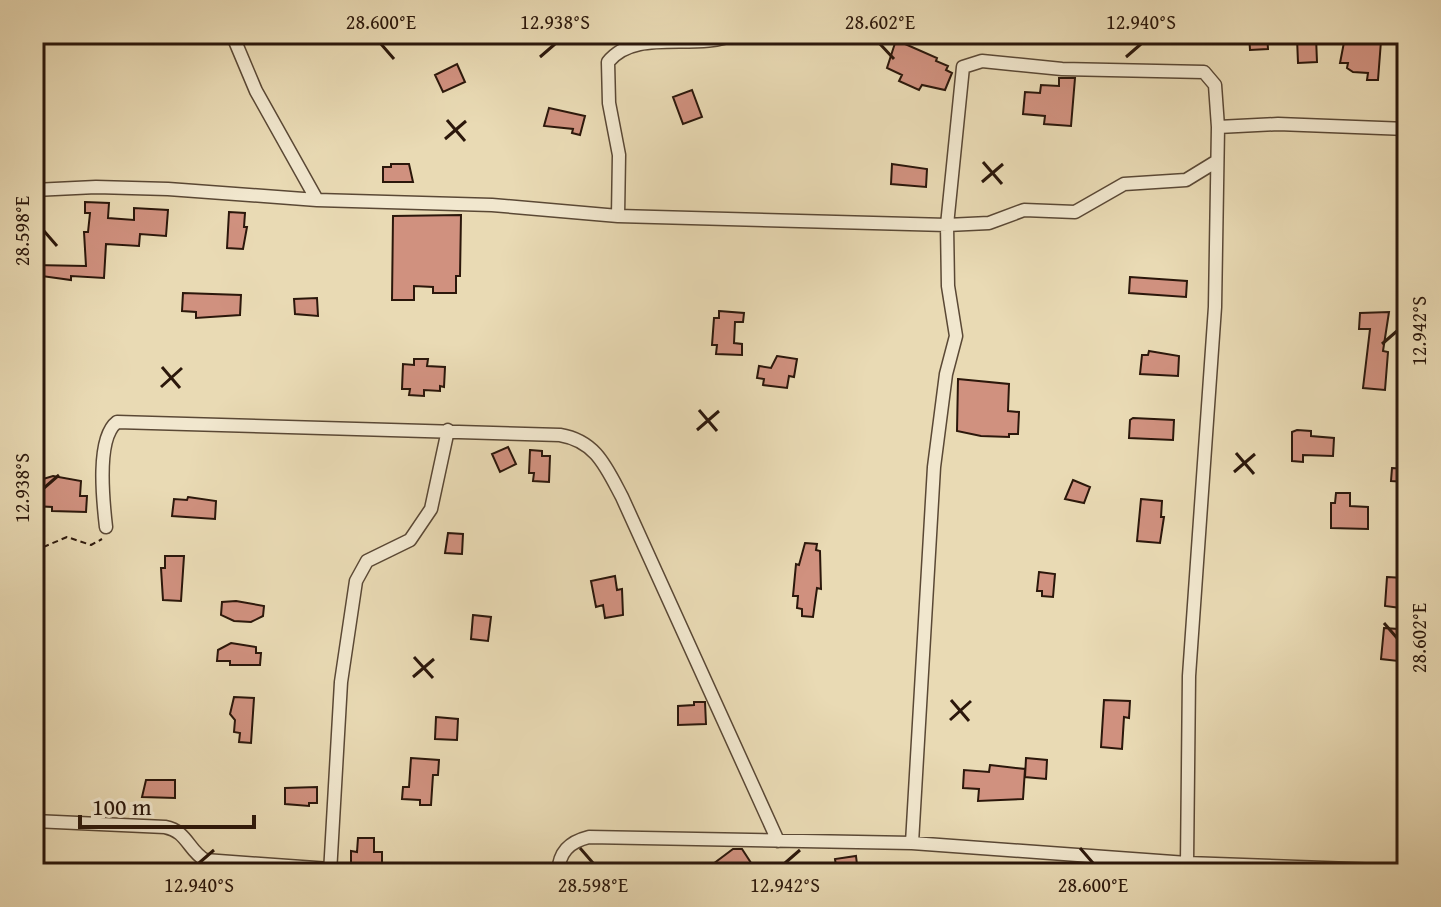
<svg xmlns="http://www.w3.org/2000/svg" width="1441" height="907" font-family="'Gentium Book Plus',serif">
<rect width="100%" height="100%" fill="#e9dab4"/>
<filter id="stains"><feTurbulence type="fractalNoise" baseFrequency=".0025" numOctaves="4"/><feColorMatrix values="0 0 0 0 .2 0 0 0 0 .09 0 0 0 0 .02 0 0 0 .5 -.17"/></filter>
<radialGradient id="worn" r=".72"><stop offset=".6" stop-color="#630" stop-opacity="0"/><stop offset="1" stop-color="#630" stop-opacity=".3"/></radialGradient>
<!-- building -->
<path fill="#d0917f" stroke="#2b170b" stroke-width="2" d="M1249,34H1267L1268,49L1250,50Z
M1316,37L1317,62L1298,63L1297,38Z
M1345,37L1381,41L1378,80H1367L1368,73L1353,72L1347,68L1348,63H1340Z
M896,40L937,58L936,61L948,66L946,70L952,73L945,90L922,85L919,90L899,81L902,75L887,68Z
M457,64L465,82L443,92L435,75Z
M1059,78H1075L1071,126L1044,124L1045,116L1023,114L1025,92L1040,93L1041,85L1059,86Z
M692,90L702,117L683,124L673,97Z
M549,108L585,116L580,135L572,133L573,129L544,126Z
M391,164H409L413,182H383V167H391Z
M892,164L927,169L926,187L891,184Z
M85,202L109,203L108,218L134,220V208L168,210L166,236L140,234L139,246L106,244L104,278L71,276V280L34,275V265L86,266L84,232H88L90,213H85Z
M229,212L245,213L244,227H247L243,249L227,248Z
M461,215L460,276H456V293H433V287L414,286V300H392L393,216Z
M1130,277L1187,281L1186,297L1129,293Z
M183,293L241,295L240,315L196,318V312L182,311Z
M317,298L318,316L295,314L294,299Z
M719,311L744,313L743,322H735L734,343L742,344V355L716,354L717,345H712L714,318H719Z
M1389,312L1383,351L1388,352L1385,390L1363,388L1370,329H1359L1360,313Z
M1149,351L1179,356L1178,376L1140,374L1142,355H1148Z
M777,356L797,359L794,377L789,376L787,388L763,385L764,379L757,378L759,366L771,368Z
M414,359H428L427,366L445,367L444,387L440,386V391L424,390V396L409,395L410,389H402L403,364L414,365Z
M958,379L1009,384L1008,411L1019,412L1018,434H1009V437L981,436L957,431Z
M1133,418L1174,420L1173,440L1129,438L1130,420Z
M1297,430L1311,431V436L1334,438L1333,456L1303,455V462L1292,461V432Z
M508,447L516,464L500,472L492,454Z
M530,450L542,451V456H550L549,482L533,481L534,473H529Z
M1392,468L1407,469V482L1391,481Z
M53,476L81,481L80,496H87L86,512L52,511V507L34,506L35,492H43V479Z
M1073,480L1090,487L1084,503L1065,499Z
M1336,493H1350V506L1368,507V529L1331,528V503H1335Z
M188,497L216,501L215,519L172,516L174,499L187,500Z
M1141,499L1162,501L1161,517H1164L1160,543L1137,541Z
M448,533L463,534L462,554L445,553Z
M805,543L817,544L816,550L820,551L821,589L817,588L813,617L802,616V609L797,608L798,596H793L796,564L799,565Z
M165,556H184L181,601L163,600L161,568H165Z
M1039,572L1055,574L1053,597L1042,596V591H1037Z
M615,576L617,590L622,589L623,615L605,618L603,605L596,607L591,581Z
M1387,577L1404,578L1403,583H1407V602L1401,601V608L1385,606Z
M236,601L264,606L263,616L251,622L234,621L221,615L222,602Z
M473,615L491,617L488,641L471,639Z
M1384,628L1398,629V635L1407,636V656L1399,655L1398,661L1381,659Z
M231,643L256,647V653H261L260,665H230V661H217L218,650Z
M234,697L254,698L251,743L239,742L240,733L234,732L235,720L230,714Z
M1104,700L1130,701L1129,718L1124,717L1122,749L1101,747Z
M694,702H705L706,724L678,725V706L694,705Z
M436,717L458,719L457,740L435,739Z
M411,758L439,760L438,775H433L431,805H420V800L402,799L403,787H409Z
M1026,758L1047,760L1046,779L1025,777Z
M990,765L1025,769L1023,799L978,801L979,789L963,788L964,770L989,772Z
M146,780H175V798L142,797Z
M317,787V803H309V806L285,804V788Z
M358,838H374V852H382V864L351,863V851L357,852Z
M733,849H742L755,869L749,873H701Z
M856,856L858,873H837L835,859Z"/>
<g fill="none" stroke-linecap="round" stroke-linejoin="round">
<defs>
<path id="minor" d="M232,34L256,91L317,200
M1218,127L1278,124L1407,129
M34,190L96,187L168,189L317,200L492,205L618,216L947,225L989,223L1024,210L1075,212L1124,184L1186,180L1217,161
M618,216L619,155L609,103L608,62C636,27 697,52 735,34
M106,527C103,501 96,438 117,422L560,435C596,441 606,467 622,497L778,841
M34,821L165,827C187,831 188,850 205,860L330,869
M912,843L934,467L946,374L956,336L948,286L947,225L963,67L982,61L1062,69L1204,72L1215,85L1218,127L1215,307L1189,676L1187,863
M330,873L341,682L356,581L367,561L410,540L431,509L448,430
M558,873C559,852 569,842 589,837L912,843L1187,863L1407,871"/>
</defs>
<!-- minor casing -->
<use href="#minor" stroke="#5a4835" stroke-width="15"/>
<!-- path -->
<path stroke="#2b170b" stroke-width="2" stroke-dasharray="6 4" stroke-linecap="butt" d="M34,551L67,537L91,545L102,539"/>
<!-- minor -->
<use href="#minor" stroke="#f1e7ce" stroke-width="12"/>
</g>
<!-- ticks -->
<path fill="none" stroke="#2b170b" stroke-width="3" d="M381,44L394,59M880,44L894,59M540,57L555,44M1126,57L1141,44M447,120L465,141M445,139L466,121M983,162L1002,184M982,182L1003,164M44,231L57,246M1382,344L1397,331M162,367L180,388M161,387L182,368M699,410L717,431M697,430L719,411M1236,453L1254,474M1234,472L1255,454M44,488L59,475M1384,623L1397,638M414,657L433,678M413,677L434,659M951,700L969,721M950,720L971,701M580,848L593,863M1080,848L1093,863M199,863L214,850M785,863L800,850"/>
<!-- margin -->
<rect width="1441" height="907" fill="none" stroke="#e9dab4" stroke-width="88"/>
<!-- scale -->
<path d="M80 815v12h174v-12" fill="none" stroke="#2b170b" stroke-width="4"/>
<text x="92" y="815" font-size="24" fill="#2b170b" stroke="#f1e7ce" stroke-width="6" paint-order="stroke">100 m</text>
<rect x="44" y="44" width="1353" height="819" fill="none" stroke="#2b170b" stroke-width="3"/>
<g font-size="20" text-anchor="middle" fill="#2b170b">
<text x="381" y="29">28.600°E</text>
<text x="555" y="29">12.938°S</text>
<text x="880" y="29">28.602°E</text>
<text x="1141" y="29">12.940°S</text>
<text transform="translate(22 231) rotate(-90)" y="7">28.598°E</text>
<text transform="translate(1419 331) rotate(-90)" y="7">12.942°S</text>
<text transform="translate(22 488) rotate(-90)" y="7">12.938°S</text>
<text transform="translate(1419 638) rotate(-90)" y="7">28.602°E</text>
<text x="199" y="892">12.940°S</text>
<text x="593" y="892">28.598°E</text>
<text x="785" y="892">12.942°S</text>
<text x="1093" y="892">28.600°E</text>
</g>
<rect width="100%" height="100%" filter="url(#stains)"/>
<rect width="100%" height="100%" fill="url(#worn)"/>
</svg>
